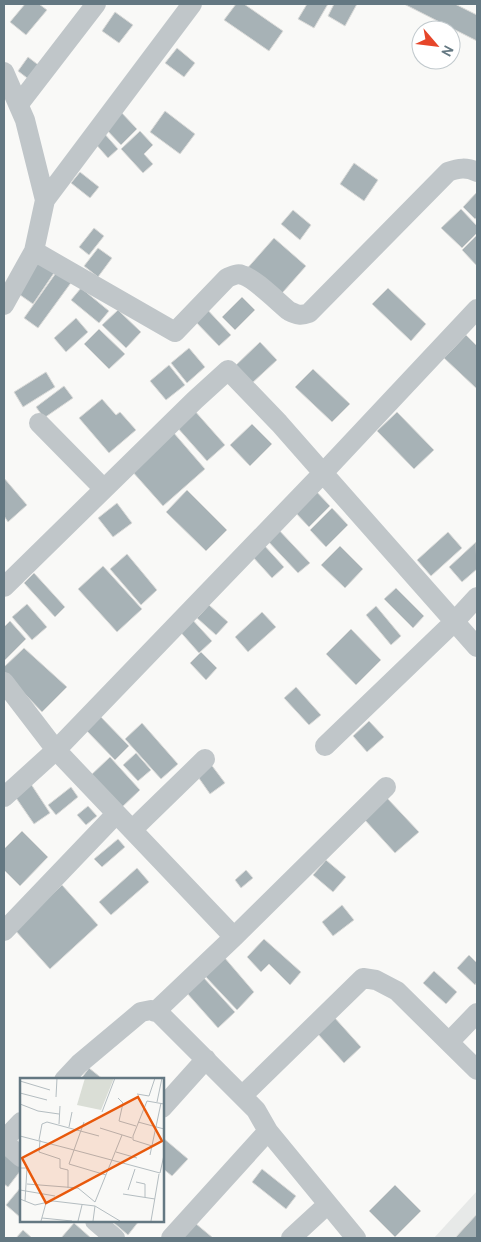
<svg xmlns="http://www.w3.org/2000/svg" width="481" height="1242" font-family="Overpass,sans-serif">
<rect width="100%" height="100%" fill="#f9f9f7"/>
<!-- built -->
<path fill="#e7e9e8" d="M477,1191V1238H434Z"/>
<!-- building -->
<path fill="#a7b2b6" stroke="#dbdbd9" d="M25,4H39L47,10L26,35L10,22Z
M236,4H244L283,31L269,51L224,20Z
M307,4H328L314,28L298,19Z
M334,4H357L345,26L328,16Z
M404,4H455L477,15V41Z
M115,12L133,25L119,43L102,31Z
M177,48L195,63L184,77L165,63Z
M28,57L41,67L31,81L18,71Z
M120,111L137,129L121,145L103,126Z
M165,111L195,134L180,154L150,132Z
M140,131L153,145L144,154L153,164L143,173L121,149Z
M103,132L118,149L108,158L93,141Z
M354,163L378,180L364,201L340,184Z
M80,172L99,187L90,198L71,183Z
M477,192V218L475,219L463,207Z
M461,209L477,226V233L462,248L441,228Z
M293,210L311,225L300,240L281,224Z
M94,228L104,236L89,255L79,247Z
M477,235V266L462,250Z
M274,238L306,266L276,300L244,272Z
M98,248L112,258L98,277L84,266Z
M34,259L54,273L33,304L13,290Z
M58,270L73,280L38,328L24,318Z
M81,288L109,311L99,323L71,300Z
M388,288L426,324L411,341L372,304Z
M242,297L255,310L235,330L222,317Z
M204,306L231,335L219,346L192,318Z
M118,310L141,332L126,348L102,325Z
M76,318L88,332L66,352L54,338Z
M99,329L125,354L109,369L84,344Z
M466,335L477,346V389L444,358Z
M260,342L277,360L250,385L234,367Z
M189,348L205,367L187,383L171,363Z
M169,365L185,385L166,400L150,381Z
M313,369L350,404L332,422L295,387Z
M46,372L55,387L23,407L14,392Z
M64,386L73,398L44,418L36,407Z
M102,399L116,415L120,412L136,430L109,453L79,418Z
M194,410L225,445L207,461L176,426Z
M397,412L434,450L414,469L377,431Z
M252,424L272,444L250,466L230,445Z
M173,432L205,469L163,506L131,470Z
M4,478L27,505L8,522L4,516Z
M314,489L330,506L309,527L293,510Z
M187,490L227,530L206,551L166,512Z
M117,503L132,523L113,537L98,518Z
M332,508L348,525L326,547L310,530Z
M276,527L310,563L298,573L265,538Z
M448,532L462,548L431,576L417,560Z
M476,542L477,569L462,582L449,567Z
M263,544L284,567L272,578L251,555Z
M340,546L363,569L345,588L321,565Z
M127,554L157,590L141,605L110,569Z
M103,566L142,609L117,632L78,589Z
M34,573L65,607L55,617L24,583Z
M396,588L424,616L413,628L384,599Z
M27,604L47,627L32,640L12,617Z
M209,605L228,622L216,635L197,618Z
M376,606L401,636L391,645L366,615Z
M262,612L276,627L248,652L235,637Z
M189,616L212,641L199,653L176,627Z
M10,621L26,639L4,661V627Z
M351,629L381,660L356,685L326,654Z
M24,648L67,687L42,712L4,672V667Z
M201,652L217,668L206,680L190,663Z
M296,687L321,715L309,725L284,698Z
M98,714L129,746L115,760L84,728Z
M369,721L384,737L367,752L353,736Z
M142,723L178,764L161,779L125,739Z
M136,753L151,770L138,781L123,765Z
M110,757L140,790L120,809L90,776Z
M210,763L225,783L210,794L196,774Z
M29,781L50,813L34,824L12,792Z
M71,787L78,797L56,815L48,805Z
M387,798L419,832L395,853L364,819Z
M88,806L97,816L86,825L77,815Z
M22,831L48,857L20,886L4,870V849Z
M118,839L125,847L102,867L94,859Z
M326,860L346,877L333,892L313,875Z
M137,868L149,882L111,915L99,902Z
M246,870L253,878L241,888L235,880Z
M62,885L98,925L50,969L14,929Z
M342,905L354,920L333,936L322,922Z
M264,939L301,972L290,985L269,964L261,972L247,957Z
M469,955L477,963V982L475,985L457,968Z
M224,957L254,992L237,1010L204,975Z
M434,971L457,992L446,1004L423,983Z
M203,977L235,1012L218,1028L186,992Z
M334,1017L361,1047L344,1063L317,1033Z
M89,1068L104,1080H80Z
M162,1137L188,1159L172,1176L162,1168Z
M4,1154L21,1167V1170L8,1187L4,1184Z
M262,1169L296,1196L286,1209L252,1182Z
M395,1185L421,1211L395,1237L369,1211Z
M21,1187V1218L6,1205Z
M477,1214V1238H455Z
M116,1221H139L128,1235L114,1223Z
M74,1223L91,1238H61Z
M195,1223L213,1238H183Z
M23,1230L32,1238H16Z"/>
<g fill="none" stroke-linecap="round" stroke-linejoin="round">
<!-- minor -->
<path stroke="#c0c6c9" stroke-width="20" d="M4,72L25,120L45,200
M19,104L96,4
M34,251L175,332L227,278C232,276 237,273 242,275C253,277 279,303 289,311C297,315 301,316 309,313L448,172C459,168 466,167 477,172
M4,305L34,251L45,200L192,4
M39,423L104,489
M4,587L195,400L228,370L279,423L323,473L477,309
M4,682L56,750L234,937
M325,746L454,622L477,597
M4,797L56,750L323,473L477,647
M132,830L205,759
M4,931L116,814
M155,1012L234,937L386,787
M449,1042L477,1013
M64,1080L79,1064L141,1012L151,1010L159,1013L256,1110L268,1131L356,1238
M242,1096L363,978L376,980L397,991L477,1070
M162,1108L206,1059
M4,1140L21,1122
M4,1142L21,1157
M95,1221L115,1238
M171,1238L268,1131
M291,1238L328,1204"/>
</g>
<!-- overview -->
<g transform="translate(20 1078)">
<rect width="144" height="144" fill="#f9f9f7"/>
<path d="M65,0H94L81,32L57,27Z" fill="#daded6"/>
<path fill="none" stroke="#b4bdc1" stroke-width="1" d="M0,3L30,12M0,15L27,22M117,16L129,18L135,0M36,19L37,0M98,20L103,25L99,43L116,48M137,24L142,0M0,26L18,33L39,36M82,34L95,0M64,44L54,72L140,95L144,77M118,44L144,51M39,46L40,28M49,49L52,34M80,50L112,60M0,58L54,72L49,86L86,97M19,62L22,46L27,44L79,58M20,62L19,74L40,81V90L48,92V110M132,68L113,62V58L127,23L144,26M96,74L117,80M130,77L141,25M0,90H7L5,123M116,104L125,106V119M7,106L58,110L75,124L102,57M0,112L35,118M108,112L115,91M103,116L135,121M0,121L15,127L33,123L75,128L100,143M22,140L52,143M21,143L26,125M58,143L62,127M73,143L75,128M131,143L139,96"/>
<path fill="#e8590c" fill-opacity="0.15" stroke="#e8590c" stroke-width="2.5" d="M118,19L142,63L26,125L2,80Z"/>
<rect width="144" height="144" fill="none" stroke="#647882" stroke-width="2.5"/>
</g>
<!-- border -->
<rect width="481" height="1242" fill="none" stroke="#647882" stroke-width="10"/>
<!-- north arrow -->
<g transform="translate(436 45) rotate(118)"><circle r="24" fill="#ffffff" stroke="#c1c9cd"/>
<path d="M0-4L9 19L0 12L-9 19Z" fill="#e6462a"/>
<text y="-8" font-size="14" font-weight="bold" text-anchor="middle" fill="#647882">N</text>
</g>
</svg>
